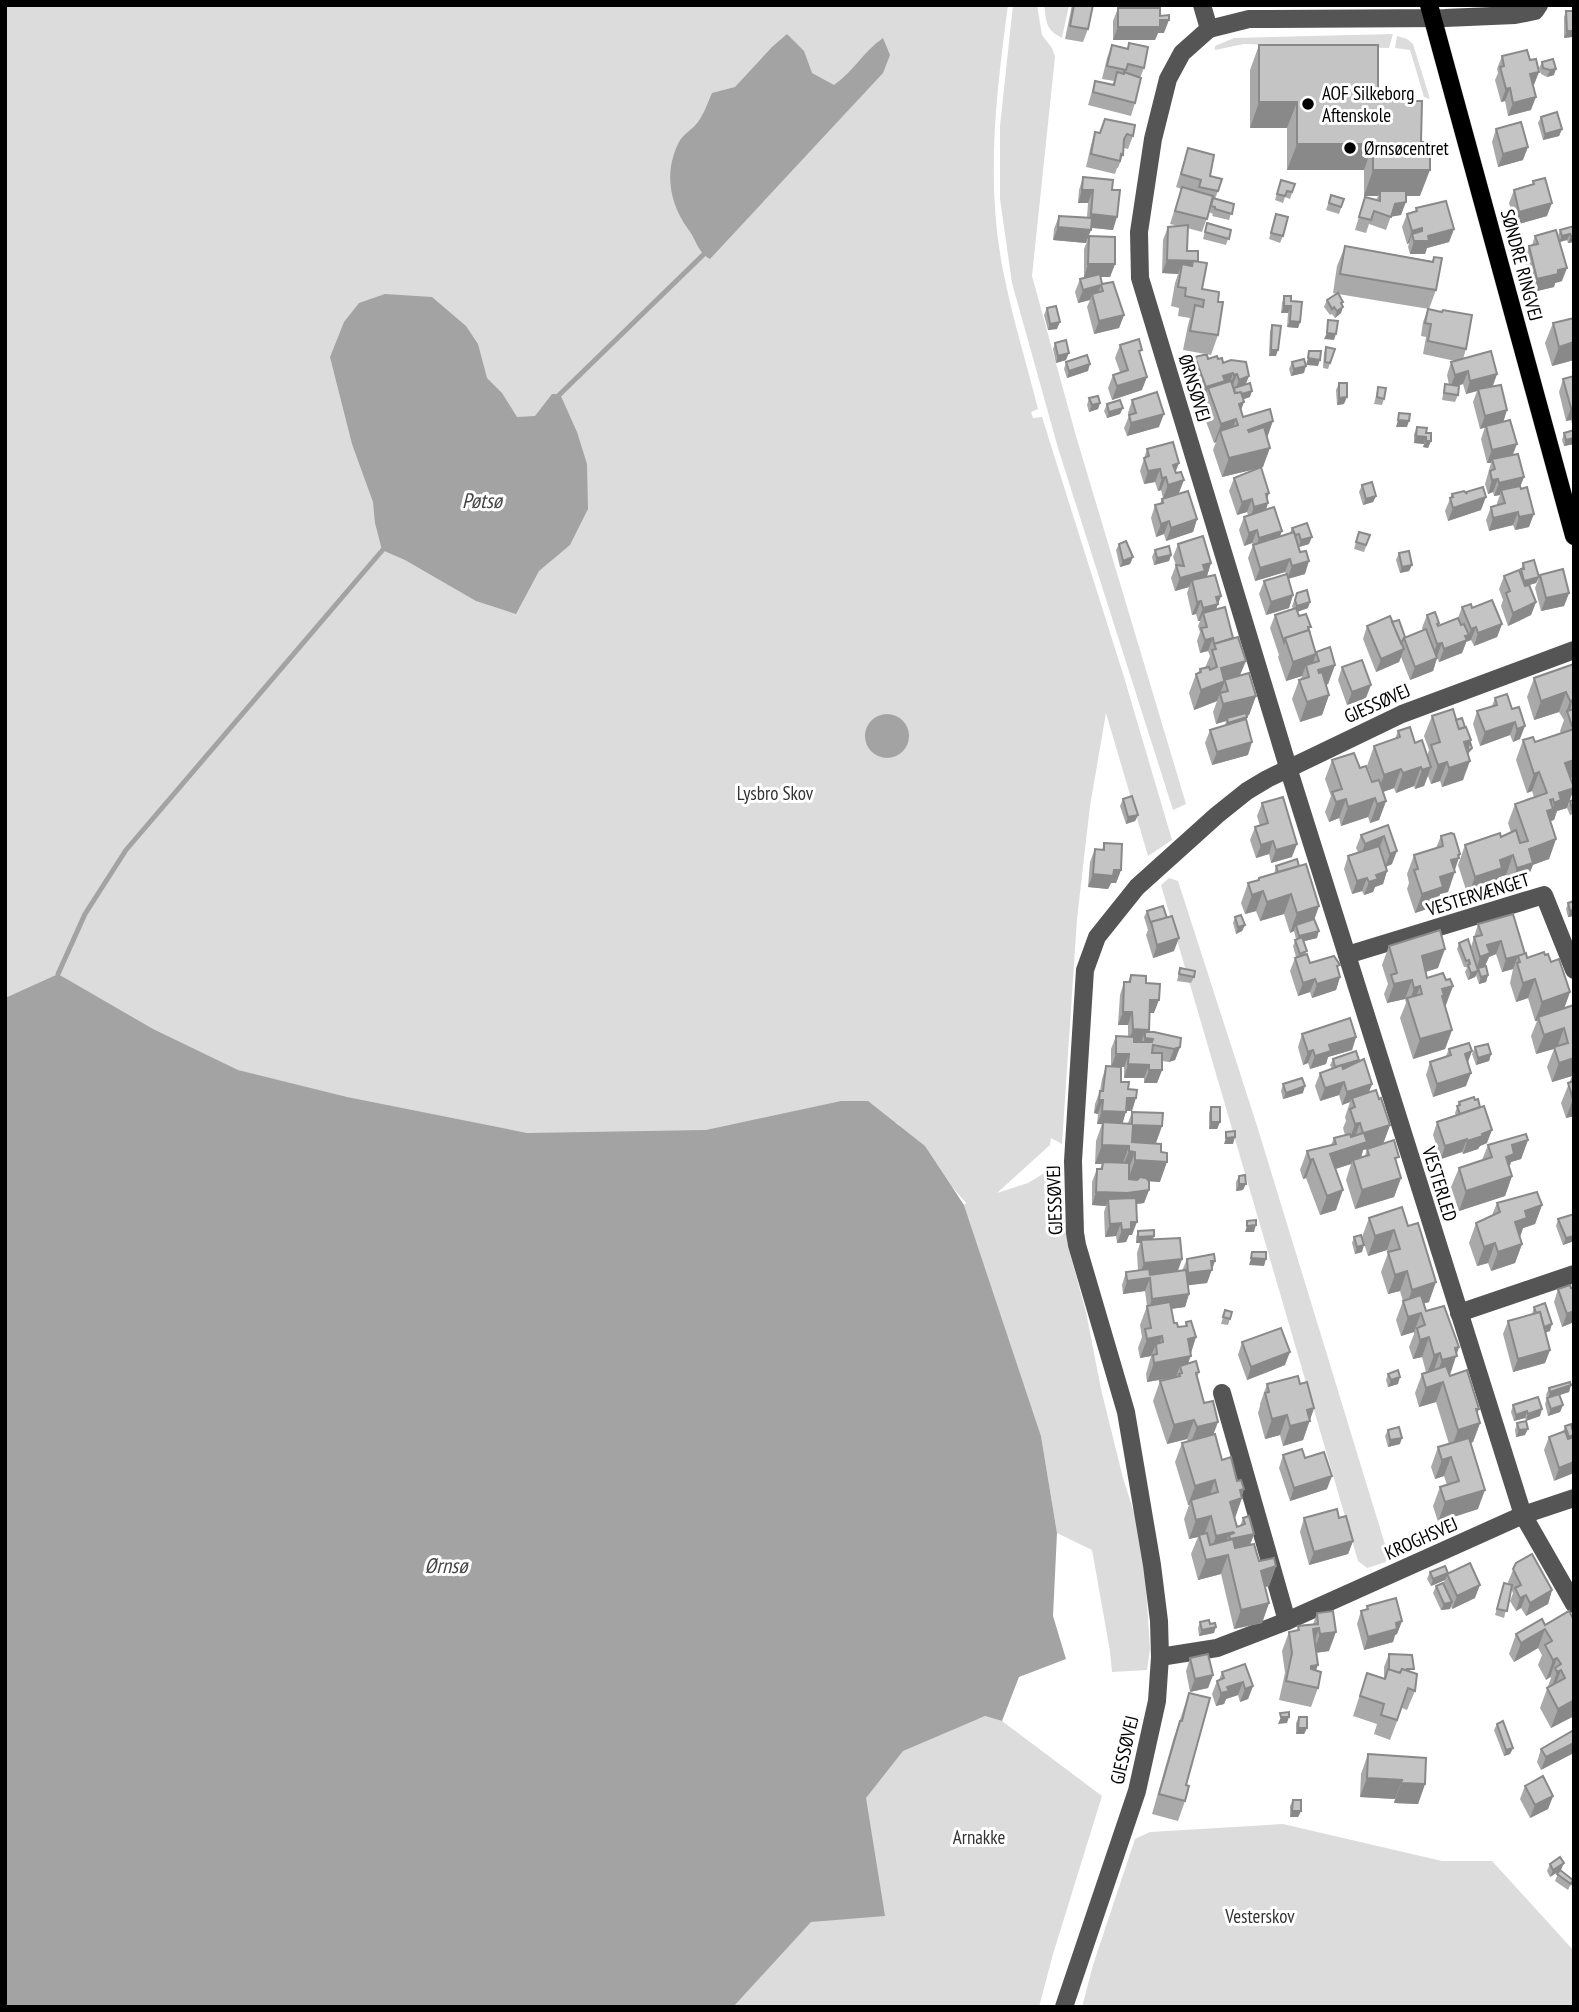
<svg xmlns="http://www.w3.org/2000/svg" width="1579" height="2012" font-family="'PT Sans Narrow',sans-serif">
<rect width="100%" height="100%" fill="#fff"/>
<g fill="#dcdcdc">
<path d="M5,5H1008C996,95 985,185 1004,275C1013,320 1027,365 1038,409L1031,412L1033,418L1042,417L1124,677L1172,840L1148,856L1106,713L1090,806L1077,919L1062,1144L1051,1138L1050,1145L997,1193L1028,1183L1051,1169L1060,1179L1068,1246L1086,1312L1101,1389L1123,1478L1137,1522L1145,1571L1150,1649L1147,1670L1112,1672L1110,1651L1092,1550L1057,1533L1041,1436L964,1205L966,1203L897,1123L367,1166L58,974L5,998Z"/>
<polygon points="1013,5 1037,5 1042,35 1052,48 1055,57 1032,276 1076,436 1186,804 1173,810 1058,448 1012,283 1000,199 1000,126"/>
<path d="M1044,5H1069L1062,38C1045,29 1047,23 1044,5Z"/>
<polygon points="1393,34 1389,48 1244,44 1215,50 1215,46 1234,38"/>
<polygon points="1397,36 1407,39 1413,44 1430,99 1424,97 1410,50 1395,48"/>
<polygon points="1169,878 1178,881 1258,1129 1387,1551 1386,1562 1367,1568 1358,1561 1161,885"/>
<polygon points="985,1716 1002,1721 1102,1796 1053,1954 1039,2007 685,2007 888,1753"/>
<polygon points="1283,1824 1442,1861 1492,1861 1574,1951 1574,2007 1082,2007 1093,1965 1135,1839 1150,1832"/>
</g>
<g fill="#a3a3a3">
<path d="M787,34L804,51L812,73L834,85C854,71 863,52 883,38L890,55L883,73L710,259C698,253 696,239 688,229C669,203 664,171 679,142C683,134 692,130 698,122C704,114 708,102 712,93L735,87L772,47Z"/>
<polygon points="385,294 432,297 466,326 478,344 487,378 502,393 517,417 535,416 552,394 560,394 577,432 587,464 588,509 570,545 539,571 516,614 476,601 405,560 382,550 375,523 373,502 352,444 330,357 344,322 359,303"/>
<circle cx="887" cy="736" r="22"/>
<polygon points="58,974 153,1029 238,1070 347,1097 527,1133 706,1130 841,1101 868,1101 925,1146 964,1205 1041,1436 1057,1533 1053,1616 1066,1659 1019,1677 1002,1721 985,1716 903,1751 866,1798 885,1916 811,1922 733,2007 5,2007 5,998"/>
</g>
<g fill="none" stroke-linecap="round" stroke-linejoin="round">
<g stroke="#a3a3a3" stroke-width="5">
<polyline points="557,397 703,255"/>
<polyline points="58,974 85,914 126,850 386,546"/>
</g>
<defs>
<polyline id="major" points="1429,5 1574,536"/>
</defs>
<use href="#major" stroke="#dbdbdb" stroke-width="19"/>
<g stroke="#555" stroke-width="18">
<polyline points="1202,5 1209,29"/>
<polyline points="1539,5 1535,11 1515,15 1445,18 1249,19 1209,29 1182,53 1168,79 1153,139 1139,232 1140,278 1291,777 1523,1515 1574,1604"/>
<polyline points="1347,955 1544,895 1574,970"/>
<polyline points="1459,1313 1574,1274"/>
<polyline points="1222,1393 1287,1621"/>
<polyline points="1160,1657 1217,1648 1287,1621 1523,1515 1574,1498"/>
<polyline points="1064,2007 1137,1791 1157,1701 1160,1657 1159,1621 1152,1565 1126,1412 1077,1245 1075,1233 1073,1161 1085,970 1097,937 1137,887 1217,815 1247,791 1267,779 1402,714 1574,650"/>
</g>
<use href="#major" stroke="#000" stroke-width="18"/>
</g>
<g fill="#a9a9a9" fill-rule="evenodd">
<polygon points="1072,5 1093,5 1088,29 1083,42 1065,39"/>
<polygon points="1118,8 1160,16 1164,33 1158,33 1155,40 1113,40 1113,21"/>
<polygon points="1566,11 1574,11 1574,33 1572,37 1564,38 1564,17"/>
<polygon points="1129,43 1144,68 1140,78 1135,103 1131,116 1088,105 1095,81 1112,85 1114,81 1102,79 1107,58 1112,45 1127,49"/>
<polygon points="1259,45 1378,101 1420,196 1406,196 1401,215 1391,216 1386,230 1369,224 1366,233 1355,230 1365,197 1376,200 1378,196 1364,196 1364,170 1287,170 1287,128 1250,128 1250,70"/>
<polygon points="1502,56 1534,85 1533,85 1531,110 1508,116 1505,101 1501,102 1495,80 1498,73 1497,69"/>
<polygon points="1542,62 1554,75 1547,77 1541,74 1539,68"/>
<polygon points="1541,117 1562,129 1559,136 1543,140 1538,123"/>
<polygon points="1105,119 1133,136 1128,149 1124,148 1123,155 1118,168 1117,168 1115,174 1086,167 1091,145 1095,132 1100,133"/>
<polygon points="1496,129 1523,160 1498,167 1492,142"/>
<polygon points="1188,148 1210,176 1218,191 1215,199 1234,204 1229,220 1212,216 1213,214 1209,212 1202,232 1187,228 1187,251 1197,262 1202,289 1218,302 1218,335 1211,355 1183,350 1188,325 1190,318 1178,316 1179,308 1171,306 1175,283 1178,274 1162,273 1163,240 1168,227 1179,226 1170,224 1181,189 1176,187"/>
<polygon points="1083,177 1112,190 1113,230 1091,228 1086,243 1053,240 1054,229 1059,216 1087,217 1088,203 1078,203 1079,190"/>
<polygon points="1281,180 1295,184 1290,199 1285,197 1283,203 1275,200"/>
<polygon points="1533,181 1547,216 1515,225 1509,203 1514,190 1532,185"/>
<polygon points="1331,195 1344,199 1339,214 1326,210"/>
<polygon points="1416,208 1454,229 1449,242 1427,248 1425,254 1410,254 1408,247 1409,243 1407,244 1402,227 1407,214 1415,212"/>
<polygon points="1274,221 1283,236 1280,243 1269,239"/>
<polygon points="1207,223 1231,230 1226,245 1203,239"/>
<polygon points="1574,226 1574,242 1568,243 1567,240 1560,242 1562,281 1555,283 1554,287 1533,292 1524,259 1529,246 1532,245 1535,236 1558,236 1560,230"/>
<polygon points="1089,236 1115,264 1110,277 1101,277 1102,284 1124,315 1119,328 1094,334 1087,307 1090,300 1078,303 1075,292 1080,279 1087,277 1084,277 1084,249"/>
<polygon points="1345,246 1432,261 1434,257 1436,290 1429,309 1338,294 1342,305 1341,313 1335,318 1332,314 1330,315 1324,307 1327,300 1337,294 1333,293 1337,266"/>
<polygon points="1284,296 1291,301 1300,322 1298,328 1287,327 1288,313 1281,313 1282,303"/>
<polygon points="1047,308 1057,329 1048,330 1044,315"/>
<polygon points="1428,309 1442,312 1466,349 1463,359 1497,374 1493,386 1513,455 1524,477 1520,486 1529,527 1515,530 1513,525 1489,531 1486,520 1491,507 1497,505 1497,503 1500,495 1494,496 1493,492 1488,494 1485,484 1491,463 1487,463 1481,439 1485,427 1480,429 1473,402 1477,391 1466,394 1463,384 1456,386 1458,395 1455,402 1442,400 1445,384 1449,385 1447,375 1451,362 1455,361 1423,354 1426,337 1421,336 1423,322"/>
<polygon points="1574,318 1574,360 1552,366 1545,343 1553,323"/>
<polygon points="1272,325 1276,356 1269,356 1270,332"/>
<polygon points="1055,343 1066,360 1056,363 1053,349"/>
<polygon points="1120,345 1140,356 1142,390 1112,400 1108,388 1113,375 1120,372 1115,358"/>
<polygon points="1326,347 1335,349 1328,369 1323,368 1324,353"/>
<polygon points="1195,357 1208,359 1218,359 1223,363 1231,360 1246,384 1250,397 1244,399 1241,411 1243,417 1267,438 1263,467 1261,468 1267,499 1266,510 1279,537 1290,533 1292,528 1309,544 1299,547 1296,541 1305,574 1288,579 1293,595 1289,608 1266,615 1259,594 1264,581 1286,574 1285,572 1255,581 1248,558 1253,545 1252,543 1244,546 1239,530 1244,517 1248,515 1247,512 1237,515 1229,491 1234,478 1256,469 1222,477 1213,450 1216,442 1214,443 1201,408 1204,399 1201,400 1190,370"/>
<polygon points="1066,362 1088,371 1067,378 1064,369"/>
<polygon points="1292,362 1304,373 1291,376 1289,369"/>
<polygon points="1574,376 1574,427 1573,427 1571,420 1566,421 1559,392 1563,379"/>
<polygon points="1339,383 1344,404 1337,405 1336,390"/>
<polygon points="1378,387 1384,399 1382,405 1374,404"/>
<polygon points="1089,398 1100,403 1098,409 1089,412 1087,405"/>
<polygon points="1132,400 1159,427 1127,436 1124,428 1129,416 1128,413"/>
<polygon points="1107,404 1120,414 1107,418 1104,411"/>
<polygon points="1417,427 1426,433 1431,441 1428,448 1423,447 1424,444 1414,443 1414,434"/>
<polygon points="1574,430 1574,452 1572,447 1574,444 1564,446 1562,440 1564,433"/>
<polygon points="1147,449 1176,472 1179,493 1163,498 1161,490 1158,491 1155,482 1144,484 1140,471"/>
<polygon points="1362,485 1376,496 1373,502 1363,505 1359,492"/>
<polygon points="1452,494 1481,510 1448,521 1445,511"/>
<polygon points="1162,499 1197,519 1193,532 1166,541 1164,534 1156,537 1151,518 1155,505 1160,504"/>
<polygon points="1359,532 1370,535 1364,552 1354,549"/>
<polygon points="1119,544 1133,557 1130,564 1120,567 1116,550"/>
<polygon points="1178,544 1211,563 1207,576 1202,578 1221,596 1216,609 1240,675 1256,696 1249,715 1247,716 1246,720 1248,755 1212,765 1205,743 1210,730 1225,725 1226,721 1216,724 1213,712 1217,701 1194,710 1189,693 1196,674 1198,673 1200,669 1205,668 1210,656 1208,651 1200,653 1197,641 1200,632 1198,626 1200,621 1198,621 1196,614 1192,615 1187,593 1189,587 1175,591 1171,578 1176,565 1173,557"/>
<polygon points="1155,550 1171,555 1169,561 1154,565 1152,557"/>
<polygon points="1399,553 1412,565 1409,571 1400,573 1396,560"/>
<polygon points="1523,563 1539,577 1536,583 1530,585 1536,602 1531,615 1508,626 1501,606 1503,600 1499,589 1504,576 1520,572"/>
<polygon points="1540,575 1569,593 1564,606 1541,611 1535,588"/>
<polygon points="1297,593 1308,608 1297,612 1299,616 1309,631 1316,652 1335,665 1328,684 1326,685 1329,695 1322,715 1300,722 1292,699 1299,680 1301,679 1302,676 1286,681 1278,657 1279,655 1270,628 1275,615 1293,609 1292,606"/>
<polygon points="1462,607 1472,608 1502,624 1497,637 1474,646 1471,640 1466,642 1462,653 1439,662 1437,656 1437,658 1433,671 1410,680 1401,657 1399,662 1376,672 1363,639 1367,626 1392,622 1405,637 1423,630 1422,628 1427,615 1439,623 1438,626 1458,618"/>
<polygon points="1574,664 1574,777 1570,778 1574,788 1567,808 1557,811 1554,820 1550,821 1556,839 1549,859 1533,864 1526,882 1510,887 1506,875 1499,877 1495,887 1468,896 1458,865 1465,845 1501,837 1511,832 1508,823 1515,804 1534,797 1532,791 1527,793 1516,760 1523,740 1535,742 1561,733 1560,731 1564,720 1559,712 1534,720 1527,697 1534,678"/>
<polygon points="1342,667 1366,698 1347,705 1338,680"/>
<polygon points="1507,694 1520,739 1513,742 1510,735 1480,746 1473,724 1477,711 1492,706 1495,698"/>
<polygon points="1432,716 1456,720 1470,742 1469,755 1463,780 1442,787 1440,781 1431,784 1428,776 1424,786 1415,789 1414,786 1396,793 1394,788 1383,792 1386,801 1379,820 1370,823 1368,817 1341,826 1339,818 1329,822 1325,812 1331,796 1325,779 1332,760 1360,768 1373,782 1367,766 1374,746 1395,739 1398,731 1415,743 1427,756 1429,750 1424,736"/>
<polygon points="1123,799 1138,815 1135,821 1126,824 1120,806"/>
<polygon points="1574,800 1574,814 1570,815 1567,808 1570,801"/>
<polygon points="1262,803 1292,857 1271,863 1269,854 1256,858 1250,840 1255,827 1260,826 1257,816"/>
<polygon points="1388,825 1392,864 1386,867 1387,871 1383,884 1375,887 1373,892 1364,895 1362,891 1352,894 1344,869 1348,856 1358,852 1356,848 1361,835"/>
<polygon points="1441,836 1460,854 1454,870 1455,872 1448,892 1440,894 1436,906 1415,913 1407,889 1409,883 1407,874 1414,855 1436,848"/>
<polygon points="1104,843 1121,870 1116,883 1111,883 1108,889 1088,887 1090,862 1095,849 1102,850"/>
<polygon points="1276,866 1299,866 1319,906 1314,919 1317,938 1304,941 1306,955 1310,963 1338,970 1340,977 1336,990 1312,998 1310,992 1298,996 1290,971 1295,958 1296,957 1293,946 1296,939 1294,931 1290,933 1284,914 1260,921 1256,911 1245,914 1241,903 1248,883 1258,881 1259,878 1274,874"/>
<polygon points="1574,901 1574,916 1568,917 1566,909 1568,903"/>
<polygon points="1147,911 1174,951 1153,958 1146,935 1148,930 1144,917"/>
<polygon points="1235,917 1245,925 1242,931 1236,934 1233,923"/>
<polygon points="1478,924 1525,954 1527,958 1551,962 1570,992 1564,1009 1574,1005 1574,1116 1566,1118 1561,1103 1572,1076 1552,1082 1547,1067 1554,1049 1536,1054 1531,1036 1537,1021 1535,1021 1528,998 1516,1002 1510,983 1513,969 1502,972 1496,954 1489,957 1485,966 1488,975 1486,982 1479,984 1476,975 1475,977 1468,980 1465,972 1467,968 1466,967 1464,967 1457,949 1459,943 1471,947"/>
<polygon points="1389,946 1438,968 1426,972 1427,978 1446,980 1453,986 1445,1005 1452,1030 1445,1049 1413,1059 1400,1018 1406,1003 1405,999 1387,1003 1384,994 1388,984 1382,965"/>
<polygon points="1180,968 1194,977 1191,983 1177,981"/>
<polygon points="1131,975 1146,983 1154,1013 1150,1013 1148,1032 1180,1047 1175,1060 1169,1062 1162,1061 1162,1070 1157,1083 1144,1083 1144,1078 1124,1078 1124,1067 1121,1067 1121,1082 1128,1089 1132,1111 1126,1111 1122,1123 1128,1123 1132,1112 1162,1126 1156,1143 1160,1182 1149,1181 1149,1190 1144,1203 1136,1204 1132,1235 1129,1235 1126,1242 1117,1243 1116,1236 1105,1237 1104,1212 1106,1206 1092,1205 1092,1182 1097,1169 1100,1169 1102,1164 1095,1164 1096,1141 1102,1124 1097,1124 1098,1114 1094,1113 1095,1104 1100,1091 1102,1079 1106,1066 1111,1066 1111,1049 1116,1036 1128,1036 1128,1025 1118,1025 1120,995 1124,982 1128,982"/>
<polygon points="1302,1034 1356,1037 1352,1050 1328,1057 1326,1064 1310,1069 1308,1063 1303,1065 1298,1047"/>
<polygon points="1475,1047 1491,1054 1489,1061 1476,1065 1472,1054"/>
<polygon points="1449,1049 1472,1051 1468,1062 1466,1086 1433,1097 1426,1075 1430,1062 1446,1056"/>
<path d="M1333,1059L1359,1060L1372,1084L1369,1092L1379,1099L1390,1125L1383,1144L1397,1164L1401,1178L1394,1197L1355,1209L1346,1180L1351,1164L1335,1169L1336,1210L1320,1215L1306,1178L1303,1179L1300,1170L1307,1151L1331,1145L1334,1138L1345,1135L1343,1128L1346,1121L1345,1117L1350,1102L1342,1105L1339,1095L1320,1101L1315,1086L1320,1073L1332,1069L1330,1065ZM1367,1149L1365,1156L1361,1158L1363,1150Z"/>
<polygon points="1283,1084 1303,1093 1283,1099 1281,1091"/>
<polygon points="1459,1102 1487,1143 1480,1146 1478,1149 1463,1154 1462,1152 1441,1159 1433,1135 1437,1122 1456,1116 1455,1113"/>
<polygon points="1211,1107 1220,1122 1217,1129 1209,1129 1209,1113"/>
<polygon points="1528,1140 1521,1159 1511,1162 1509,1168 1512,1176 1505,1196 1459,1211 1451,1187 1459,1168 1482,1160 1488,1145"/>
<polygon points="1239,1176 1243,1190 1236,1191 1236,1182"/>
<polygon points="1497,1203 1542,1205 1535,1224 1523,1228 1520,1237 1522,1244 1515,1263 1491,1271 1488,1263 1477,1266 1469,1243 1476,1223 1492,1215"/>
<polygon points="1402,1207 1429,1302 1424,1303 1426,1311 1459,1347 1449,1375 1477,1414 1480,1423 1473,1442 1471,1443 1478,1509 1438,1522 1433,1506 1440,1487 1447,1485 1444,1476 1435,1479 1431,1467 1438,1447 1449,1444 1436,1402 1419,1407 1415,1393 1422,1374 1426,1372 1422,1357 1413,1359 1409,1347 1414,1334 1414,1332 1401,1336 1396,1320 1403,1301 1400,1291 1388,1294 1381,1272 1388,1253 1387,1250 1368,1256 1362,1237 1369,1218"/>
<polygon points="1574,1214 1574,1241 1563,1245 1556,1226 1558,1219"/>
<polygon points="1138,1231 1154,1236 1153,1239 1182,1259 1178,1271 1182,1271 1187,1259 1215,1261 1207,1283 1188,1285 1189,1294 1185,1307 1171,1309 1174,1323 1178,1327 1185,1326 1186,1322 1196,1337 1190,1353 1191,1356 1188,1364 1199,1372 1197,1378 1222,1460 1244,1489 1235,1518 1234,1518 1237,1527 1240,1526 1243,1518 1254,1534 1250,1545 1259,1561 1276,1566 1269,1586 1265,1587 1269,1603 1262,1623 1234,1629 1221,1574 1198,1580 1191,1554 1198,1537 1189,1539 1184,1519 1189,1505 1188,1505 1175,1462 1182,1443 1188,1441 1187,1439 1167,1444 1153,1401 1160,1381 1176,1377 1147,1382 1146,1374 1151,1356 1140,1358 1138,1348 1142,1337 1140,1325 1147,1306 1145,1291 1123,1294 1122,1285 1126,1272 1138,1271 1137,1253 1140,1243 1136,1243 1136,1237"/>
<polygon points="1354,1237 1362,1252 1355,1254 1352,1243"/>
<polygon points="1574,1287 1574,1322 1562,1327 1554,1302 1558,1289"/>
<polygon points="1534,1307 1550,1331 1545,1332 1550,1350 1545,1363 1513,1372 1503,1334 1508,1321 1532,1314"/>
<polygon points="1225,1310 1230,1319 1228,1325 1221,1324"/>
<polygon points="1242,1342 1285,1365 1247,1380 1238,1355"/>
<polygon points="1388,1374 1398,1384 1388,1387 1386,1380"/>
<polygon points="1267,1384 1300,1384 1314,1408 1303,1440 1283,1446 1280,1435 1265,1439 1258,1413 1260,1406 1260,1404"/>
<polygon points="1571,1385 1569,1392 1559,1395 1563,1405 1560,1412 1548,1416 1545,1404 1547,1398 1546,1395 1549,1388"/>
<polygon points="1513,1405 1540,1416 1526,1421 1525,1418 1514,1421 1511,1412"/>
<polygon points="1517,1423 1525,1435 1516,1437 1515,1430"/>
<polygon points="1565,1426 1574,1432 1554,1481 1544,1450 1549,1437 1563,1432"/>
<polygon points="1388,1430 1400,1444 1388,1447 1385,1436"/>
<polygon points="1283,1455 1305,1458 1327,1489 1290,1501 1279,1468"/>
<polygon points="1304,1518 1339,1518 1353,1541 1348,1554 1309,1565 1300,1532"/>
<polygon points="1516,1563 1552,1590 1548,1604 1526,1616 1521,1608 1516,1611 1510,1601 1513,1593 1511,1589 1504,1618 1495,1615 1502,1590 1509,1584 1508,1582"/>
<polygon points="1430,1572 1448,1574 1475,1598 1452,1609 1451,1606 1450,1609 1441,1610 1433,1593 1436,1586 1443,1583 1445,1580 1431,1586 1427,1579"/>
<polygon points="1367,1606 1402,1621 1397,1634 1395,1635 1393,1642 1364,1650 1357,1624 1361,1611 1366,1610"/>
<polygon points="1317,1613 1329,1651 1316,1653 1316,1670 1318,1688 1311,1707 1279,1700 1285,1673 1282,1651 1289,1632 1297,1631 1298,1626 1313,1624"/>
<polygon points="1574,1620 1574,1716 1551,1728 1540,1708 1551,1678 1550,1677 1546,1680 1538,1665 1542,1655 1538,1648 1514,1662 1509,1654 1516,1634 1545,1625"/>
<polygon points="1200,1622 1214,1633 1199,1636 1198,1628"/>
<polygon points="1389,1654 1413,1673 1415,1691 1407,1710 1402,1708 1390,1740 1374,1734 1377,1724 1353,1716 1367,1673 1384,1679 1384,1667"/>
<polygon points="1190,1658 1213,1675 1208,1688 1190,1692 1186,1671"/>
<polygon points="1222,1672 1253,1686 1248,1699 1240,1702 1238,1695 1226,1699 1224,1704 1216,1706 1212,1694 1217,1681 1219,1680"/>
<polygon points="1189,1693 1185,1801 1178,1821 1152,1814 1173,1740"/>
<polygon points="1299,1717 1307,1728 1304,1734 1296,1734 1296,1723"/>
<polygon points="1497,1724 1513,1748 1510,1754 1504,1756 1494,1730"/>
<polygon points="1574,1730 1541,1770 1537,1762 1541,1749"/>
<polygon points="1368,1754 1425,1784 1418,1804 1394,1803 1395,1799 1360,1797 1361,1774"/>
<polygon points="1525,1786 1553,1796 1548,1809 1530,1818 1520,1799"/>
<polygon points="1293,1800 1301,1811 1298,1817 1290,1817 1290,1806"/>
<polygon points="1550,1864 1561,1870 1560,1870 1573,1880 1568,1890 1555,1881 1559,1871 1550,1877 1547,1871"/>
</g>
<g fill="#898989">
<polygon points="1160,20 1169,20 1164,33 1158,33 1155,40 1113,40 1118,27"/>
<polygon points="1567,31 1574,31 1572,37 1564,38"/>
<polygon points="1556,69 1554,75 1547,77 1550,70"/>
<polygon points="1539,72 1534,85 1525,87 1530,74"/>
<polygon points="1510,88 1505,101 1501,102 1506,89"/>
<polygon points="1536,97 1531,110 1508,116 1513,103"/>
<polygon points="1259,102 1297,102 1287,128 1250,128"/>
<polygon points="1562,129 1559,136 1543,140 1545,134"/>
<polygon points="1297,144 1373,144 1364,170 1287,170"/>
<polygon points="1528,147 1523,160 1498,167 1503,154"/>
<polygon points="1373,170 1430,170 1420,196 1380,196 1380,191 1378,196 1364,196"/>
<polygon points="1082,190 1093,190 1088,203 1078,203"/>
<polygon points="1406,202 1401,215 1390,217 1395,204"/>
<polygon points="1552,203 1547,216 1515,225 1519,212"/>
<polygon points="1091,214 1117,217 1113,230 1086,227"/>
<polygon points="1058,227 1091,230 1086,243 1053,240"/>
<polygon points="1422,228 1417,241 1428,236 1454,229 1449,242 1427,248 1425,254 1410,254 1414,241 1412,234 1409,243 1407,244 1412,231"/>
<polygon points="1570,234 1567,240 1559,242 1562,236"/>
<polygon points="1571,236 1574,236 1574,242 1568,243"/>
<polygon points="1167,260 1198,261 1193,274 1193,261 1188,274 1182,264 1178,274 1162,273"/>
<polygon points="1088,264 1115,264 1110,277 1084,277"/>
<polygon points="1567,268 1562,281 1555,283 1554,287 1533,292 1537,279 1558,270"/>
<polygon points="1101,285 1096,298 1092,294 1090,300 1078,303 1083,290"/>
<polygon points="1284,306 1291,306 1288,313 1281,313"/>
<polygon points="1343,307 1341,313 1335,318 1337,311"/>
<polygon points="1124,315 1119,328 1094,334 1099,321"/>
<polygon points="1290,321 1300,322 1298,328 1287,327"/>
<polygon points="1060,322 1057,329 1048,330 1050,324"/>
<polygon points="1327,333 1336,334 1334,340 1324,339"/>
<polygon points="1574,342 1574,360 1552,366 1559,347"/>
<polygon points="1271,350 1278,350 1276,356 1269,356"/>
<polygon points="1069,353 1066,360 1056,363 1058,356"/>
<polygon points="1308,358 1320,360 1318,366 1306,365"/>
<polygon points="1090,364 1088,371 1067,378 1069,371"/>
<polygon points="1306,366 1304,373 1291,376 1294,369"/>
<polygon points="1468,371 1463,384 1450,388 1455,375"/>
<polygon points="1233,373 1229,386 1208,388 1204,399 1201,400 1206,387 1223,376"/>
<polygon points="1237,374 1232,387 1229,388 1234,375"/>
<polygon points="1497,374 1492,387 1478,389 1477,391 1466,394 1470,381"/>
<polygon points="1249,376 1244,389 1234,393 1239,380"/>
<polygon points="1147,377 1142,390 1112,400 1117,386"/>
<polygon points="1252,391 1250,397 1227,405 1229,398"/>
<polygon points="1347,397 1344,404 1337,405 1339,398"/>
<polygon points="1244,402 1237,421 1236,419 1229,438 1220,431 1216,442 1214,443 1221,424 1239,404"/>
<polygon points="1100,403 1098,409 1089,412 1092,405"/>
<polygon points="1574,407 1574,413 1571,420 1566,421 1571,408"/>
<polygon points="1123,408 1120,414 1107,418 1109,412"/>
<polygon points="1507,410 1503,423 1480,429 1485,416"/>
<polygon points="1164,414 1159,427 1127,436 1131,423"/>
<polygon points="1398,420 1409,421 1407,427 1396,427"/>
<polygon points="1273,421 1266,441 1241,449 1248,430"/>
<polygon points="1416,436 1426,437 1424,444 1414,443"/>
<polygon points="1574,438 1574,444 1564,446 1566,440"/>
<polygon points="1426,441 1431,441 1428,448 1423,447"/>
<polygon points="1517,444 1512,457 1492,459 1491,463 1487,463 1492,450"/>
<polygon points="1270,448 1263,467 1222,477 1229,458"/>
<polygon points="1179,463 1174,476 1173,465"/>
<polygon points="1160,469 1155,482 1144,484 1148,471"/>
<polygon points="1166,477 1161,490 1158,491 1162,478"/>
<polygon points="1524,477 1519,490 1501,490 1500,495 1494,496 1499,483"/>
<polygon points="1498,479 1493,492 1488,494 1492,480"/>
<polygon points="1184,480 1179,493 1163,498 1168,485"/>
<polygon points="1269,493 1266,503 1268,503 1264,516 1249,520 1254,507 1266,494"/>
<polygon points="1376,496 1373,502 1363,505 1366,499"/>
<polygon points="1486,497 1481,510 1448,521 1453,508"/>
<polygon points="1252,499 1247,512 1237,515 1242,502"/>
<polygon points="1518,512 1513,525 1489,531 1493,518"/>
<polygon points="1534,514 1529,527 1515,530 1519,517"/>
<polygon points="1197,519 1193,532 1166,541 1171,528"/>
<polygon points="1169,521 1164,534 1156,537 1161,524"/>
<polygon points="1257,530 1252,543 1244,546 1249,533"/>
<polygon points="1282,531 1277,544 1255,551 1259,538"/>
<polygon points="1312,537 1309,544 1299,547 1301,540"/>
<polygon points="1171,555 1169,561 1154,565 1157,558"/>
<polygon points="1133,557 1130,564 1120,567 1123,561"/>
<polygon points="1290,559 1285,572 1255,581 1260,568"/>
<polygon points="1309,561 1305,574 1287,579 1292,566"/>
<polygon points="1211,563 1207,576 1202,577 1200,584 1192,580 1189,587 1175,591 1180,578 1203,565"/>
<polygon points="1412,565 1409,571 1400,573 1402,567"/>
<polygon points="1539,577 1536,583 1521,587 1524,581"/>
<polygon points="1569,593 1564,606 1541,611 1546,598"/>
<polygon points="1293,595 1289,608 1266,615 1271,602"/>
<polygon points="1221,596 1213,617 1203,613 1200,621 1198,621 1203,608 1216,597"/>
<polygon points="1201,601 1196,614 1192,615 1197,602"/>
<polygon points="1310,602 1308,608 1294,613 1297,606"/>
<polygon points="1536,602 1531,615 1508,626 1513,613"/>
<polygon points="1502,624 1497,637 1474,646 1478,633"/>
<polygon points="1476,627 1471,640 1466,642 1471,629"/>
<polygon points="1469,635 1462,653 1439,662 1444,649"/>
<polygon points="1213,638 1208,651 1200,653 1205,640"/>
<polygon points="1442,643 1437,656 1432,657 1437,644"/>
<polygon points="1404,649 1399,662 1376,672 1381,659"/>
<polygon points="1316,654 1309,674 1306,665 1302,676 1286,681 1293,662"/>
<polygon points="1437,658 1433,671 1410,680 1415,667"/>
<polygon points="1246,661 1238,680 1225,681 1217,701 1194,710 1201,690 1221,668"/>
<polygon points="1335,665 1328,684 1311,690 1318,670"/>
<polygon points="1371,685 1366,698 1347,705 1352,692"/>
<polygon points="1566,692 1559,712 1534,720 1541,701"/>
<polygon points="1329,695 1322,715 1300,722 1307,702"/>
<polygon points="1256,696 1249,715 1228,721 1227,718 1226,721 1216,724 1223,704"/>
<polygon points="1573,700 1568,714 1567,711 1563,721 1570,701"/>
<polygon points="1247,717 1245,723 1226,729 1228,723"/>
<polygon points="1515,722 1510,735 1480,746 1485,732"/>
<polygon points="1525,726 1520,739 1513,742 1517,729"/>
<polygon points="1471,740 1463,759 1464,742"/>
<polygon points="1252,742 1248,755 1212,765 1217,752"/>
<polygon points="1574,760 1574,777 1558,782 1565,763"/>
<polygon points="1470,761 1463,780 1442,787 1449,768"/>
<polygon points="1447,762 1440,781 1431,784 1438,765"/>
<polygon points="1421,767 1414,786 1396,793 1403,773"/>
<polygon points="1431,767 1424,786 1415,789 1422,770"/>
<polygon points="1401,769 1394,788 1377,794 1384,775"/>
<polygon points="1539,772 1532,791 1527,793 1534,774"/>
<polygon points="1574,788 1567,808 1557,811 1554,820 1548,822 1544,819 1550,800 1553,799 1548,811 1552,810 1559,793"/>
<polygon points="1375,798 1368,817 1341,826 1348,807"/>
<polygon points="1346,799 1339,818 1329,822 1336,802"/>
<polygon points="1386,801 1379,820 1370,823 1377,804"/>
<polygon points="1138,815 1135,821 1126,824 1128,817"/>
<polygon points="1384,836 1379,849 1360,857 1365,844"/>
<polygon points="1556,839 1549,859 1533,865 1526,882 1510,887 1517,868 1529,849"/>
<polygon points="1273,841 1269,854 1256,858 1261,845"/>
<polygon points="1297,844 1292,857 1271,863 1276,850"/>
<polygon points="1397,851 1392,864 1385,867 1390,854"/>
<polygon points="1460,854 1448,892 1440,894 1436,906 1415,913 1422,894 1440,877 1451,860"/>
<polygon points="1513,855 1506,875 1499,877 1495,887 1468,896 1475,877 1500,860"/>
<polygon points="1114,870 1121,870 1116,883 1111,883 1108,889 1088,887 1093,874"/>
<polygon points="1387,871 1383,884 1375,887 1373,892 1364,895 1369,882 1376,875"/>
<polygon points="1367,878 1362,891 1352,894 1357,881"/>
<polygon points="1263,891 1256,911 1245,914 1252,895"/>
<polygon points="1291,894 1284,914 1260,921 1267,902"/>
<polygon points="1319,906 1312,926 1296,925 1294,931 1290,933 1297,913"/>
<polygon points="1574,910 1574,916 1568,917 1570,911"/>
<polygon points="1245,925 1242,931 1236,934 1238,927"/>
<polygon points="1319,931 1317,938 1297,943 1299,936"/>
<polygon points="1179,938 1174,951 1153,958 1157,945"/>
<polygon points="1501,941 1496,954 1489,957 1485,966 1476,970 1480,957 1487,945"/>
<polygon points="1445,949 1438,968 1415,975 1422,956"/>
<polygon points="1525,954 1520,962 1518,956 1513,969 1502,972 1506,959"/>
<polygon points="1478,971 1475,977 1468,980 1471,973"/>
<polygon points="1488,975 1486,982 1479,984 1481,977"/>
<polygon points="1340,977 1336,990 1312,998 1317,984"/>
<polygon points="1315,979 1310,992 1298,996 1303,983"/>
<polygon points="1535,979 1528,998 1516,1002 1523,983"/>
<polygon points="1412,980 1405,999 1387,1003 1394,984"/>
<polygon points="1420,986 1413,1006 1409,1003 1414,988"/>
<polygon points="1453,986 1446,1005 1440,1007 1442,989"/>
<polygon points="1570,992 1563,1011 1538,1017 1537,1021 1535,1021 1542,1002"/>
<polygon points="1150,1000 1159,1000 1154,1013 1146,1013"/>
<polygon points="1123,1012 1132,1012 1128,1025 1118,1025"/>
<polygon points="1564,1028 1557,1048 1536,1054 1544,1035"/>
<polygon points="1133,1029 1149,1030 1146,1038 1153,1039 1148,1052 1140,1051 1145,1038 1145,1032 1141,1043 1128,1042"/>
<polygon points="1452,1030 1445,1049 1413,1059 1420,1039"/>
<polygon points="1356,1037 1352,1050 1328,1057 1326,1064 1310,1069 1315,1056 1329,1045"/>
<polygon points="1180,1047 1175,1060 1169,1062 1174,1049"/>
<polygon points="1313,1050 1308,1063 1303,1065 1308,1052"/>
<polygon points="1472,1051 1467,1064 1465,1054"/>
<polygon points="1116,1054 1129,1054 1124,1067 1111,1067"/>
<polygon points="1491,1054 1489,1061 1476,1065 1478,1058"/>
<polygon points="1574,1058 1574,1070 1572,1076 1552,1082 1559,1063"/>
<polygon points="1359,1060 1356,1067 1333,1073 1335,1067"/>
<polygon points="1128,1064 1149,1065 1144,1078 1124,1078"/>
<polygon points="1149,1070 1162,1070 1157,1083 1144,1083"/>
<polygon points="1471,1073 1466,1086 1433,1097 1437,1084"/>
<polygon points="1344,1082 1339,1095 1320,1101 1325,1088"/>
<polygon points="1372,1084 1367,1097 1352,1098 1350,1102 1342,1105 1347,1092"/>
<polygon points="1305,1086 1303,1093 1283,1099 1286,1093"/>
<polygon points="1127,1098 1136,1098 1132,1111 1123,1111"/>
<polygon points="1574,1098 1574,1116 1566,1118 1573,1099"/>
<polygon points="1099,1100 1103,1100 1098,1114 1094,1113"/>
<polygon points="1102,1111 1126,1112 1122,1125 1097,1124"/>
<polygon points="1211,1122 1220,1122 1217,1129 1209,1129"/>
<polygon points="1360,1123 1353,1142 1348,1144 1355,1124"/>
<polygon points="1133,1125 1162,1126 1155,1145 1126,1144"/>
<polygon points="1390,1125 1383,1144 1363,1150 1360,1161 1353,1160 1351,1164 1323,1173 1330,1154 1364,1133"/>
<polygon points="1492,1130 1487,1143 1480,1146 1478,1149 1463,1154 1467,1141 1482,1134"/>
<polygon points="1235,1137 1233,1144 1224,1144 1226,1138"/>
<polygon points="1467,1139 1462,1152 1441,1159 1445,1146"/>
<polygon points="1528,1140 1521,1159 1511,1162 1507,1173 1506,1157 1512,1145"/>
<polygon points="1102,1145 1129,1146 1122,1166 1103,1162 1102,1164 1095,1164"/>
<polygon points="1129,1151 1135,1152 1128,1171 1121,1171"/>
<polygon points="1313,1159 1306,1178 1303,1179 1310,1160"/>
<polygon points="1135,1160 1167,1162 1160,1182 1128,1180"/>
<polygon points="1512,1176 1505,1196 1459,1211 1466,1191"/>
<polygon points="1401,1178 1394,1197 1355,1209 1362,1190"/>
<polygon points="1239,1184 1246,1184 1243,1190 1236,1191"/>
<polygon points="1149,1190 1144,1203 1122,1206 1108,1199 1106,1206 1092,1205 1096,1192"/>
<polygon points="1343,1190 1336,1210 1320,1215 1327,1196"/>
<polygon points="1542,1205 1535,1224 1523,1228 1520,1237 1515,1222 1525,1211"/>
<polygon points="1131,1222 1137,1222 1132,1235 1129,1235 1126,1242 1117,1243 1122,1230"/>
<polygon points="1121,1223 1116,1236 1105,1237 1110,1224"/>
<polygon points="1256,1225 1254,1232 1245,1232 1247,1226"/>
<polygon points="1394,1230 1387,1250 1368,1256 1375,1236"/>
<polygon points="1154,1236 1151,1243 1141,1240 1140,1243 1136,1243 1138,1237"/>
<polygon points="1574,1236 1574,1241 1563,1245 1566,1238"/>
<polygon points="1495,1243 1488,1263 1477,1266 1484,1247"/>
<polygon points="1522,1244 1515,1263 1491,1271 1498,1252"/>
<polygon points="1364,1245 1362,1252 1355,1254 1357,1247"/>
<polygon points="1251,1258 1266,1259 1264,1266 1249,1265"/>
<polygon points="1182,1259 1177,1272 1139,1276 1144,1263"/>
<polygon points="1211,1261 1215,1261 1207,1283 1183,1286 1188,1273"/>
<polygon points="1407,1271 1400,1291 1388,1294 1395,1275"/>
<polygon points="1150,1278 1145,1291 1123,1294 1127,1281"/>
<polygon points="1436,1282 1429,1302 1405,1309 1412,1290"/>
<polygon points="1189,1294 1185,1307 1148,1312 1152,1299"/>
<polygon points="1574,1311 1574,1322 1562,1327 1567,1314"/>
<polygon points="1421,1313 1414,1332 1401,1336 1408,1317"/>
<polygon points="1552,1324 1550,1331 1539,1335 1541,1328"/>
<polygon points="1162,1336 1157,1350 1156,1344 1151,1356 1140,1358 1147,1339"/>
<polygon points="1196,1337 1184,1376 1180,1366 1176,1377 1147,1382 1154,1363 1188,1339"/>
<polygon points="1429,1337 1422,1357 1413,1359 1420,1340"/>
<polygon points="1459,1347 1450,1375 1435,1379 1442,1360 1455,1348"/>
<polygon points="1550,1350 1545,1363 1513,1372 1518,1359"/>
<polygon points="1290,1352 1285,1365 1247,1380 1251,1367"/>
<polygon points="1440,1353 1433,1372 1427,1374 1434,1355"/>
<polygon points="1400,1377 1398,1384 1388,1387 1391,1380"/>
<polygon points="1443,1382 1436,1402 1419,1407 1426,1388"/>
<polygon points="1571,1385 1569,1392 1548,1399 1550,1392"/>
<polygon points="1563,1405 1560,1412 1548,1416 1551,1409"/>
<polygon points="1314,1408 1303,1440 1283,1446 1290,1426 1307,1410"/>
<polygon points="1476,1409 1479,1409 1473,1425 1480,1423 1473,1442 1451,1449 1458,1430"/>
<polygon points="1542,1409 1540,1416 1526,1421 1528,1414"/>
<polygon points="1527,1411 1525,1418 1514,1421 1516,1415"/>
<polygon points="1287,1415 1280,1435 1265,1439 1272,1419"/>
<polygon points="1194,1420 1187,1439 1167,1444 1174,1425"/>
<polygon points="1218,1422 1211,1441 1189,1447 1197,1427"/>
<polygon points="1528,1429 1525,1435 1516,1437 1519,1430"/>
<polygon points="1402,1438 1400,1444 1388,1447 1390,1440"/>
<polygon points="1451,1457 1444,1476 1435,1479 1442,1460"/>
<polygon points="1574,1462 1574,1473 1554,1481 1559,1468"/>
<polygon points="1332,1476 1327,1489 1290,1501 1294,1488"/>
<polygon points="1215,1480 1208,1500 1191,1500 1189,1505 1188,1505 1195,1486"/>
<polygon points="1244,1489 1240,1499 1242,1498 1235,1518 1223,1521 1230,1502 1240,1490"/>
<polygon points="1485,1490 1478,1509 1438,1522 1445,1502"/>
<polygon points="1211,1516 1204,1535 1199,1535 1198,1537 1189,1539 1196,1520"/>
<polygon points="1233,1532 1230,1539 1254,1534 1247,1553 1229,1557 1228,1555 1221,1574 1198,1580 1206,1560 1224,1556 1230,1539 1229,1535 1222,1552 1209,1556 1216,1536"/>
<polygon points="1353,1541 1348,1554 1309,1565 1314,1552"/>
<polygon points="1276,1566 1269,1586 1254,1590 1261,1571"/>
<polygon points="1448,1573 1445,1580 1431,1586 1433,1579"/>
<polygon points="1480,1585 1475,1598 1452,1609 1457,1596"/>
<polygon points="1552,1590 1548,1604 1526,1616 1530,1603"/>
<polygon points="1526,1595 1521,1608 1516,1611 1520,1598"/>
<polygon points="1452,1602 1450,1609 1441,1610 1444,1604"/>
<polygon points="1269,1603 1262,1623 1234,1629 1241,1610"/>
<polygon points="1402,1621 1397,1634 1395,1635 1393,1642 1364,1650 1368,1637 1396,1623"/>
<polygon points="1216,1627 1214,1633 1199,1636 1202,1630"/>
<polygon points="1319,1628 1312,1648 1313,1629"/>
<polygon points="1545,1629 1538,1648 1514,1662 1521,1643"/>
<polygon points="1336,1632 1329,1651 1313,1653 1320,1634"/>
<polygon points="1557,1658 1550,1677 1546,1680 1553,1660"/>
<polygon points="1318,1665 1311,1684 1311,1666"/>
<polygon points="1561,1670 1554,1689 1550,1692 1557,1672"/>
<polygon points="1213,1675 1208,1688 1190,1692 1195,1679"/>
<polygon points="1243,1682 1238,1695 1226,1699 1224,1704 1216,1706 1221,1693 1227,1687"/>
<polygon points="1253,1686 1248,1699 1240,1702 1245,1689"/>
<polygon points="1574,1700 1574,1716 1551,1728 1558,1709"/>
<polygon points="1281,1717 1289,1717 1287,1723 1278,1724"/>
<polygon points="1298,1728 1307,1728 1304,1734 1296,1734"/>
<polygon points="1574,1743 1574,1753 1541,1770 1546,1757"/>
<polygon points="1513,1748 1510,1754 1504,1756 1506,1750"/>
<polygon points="1367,1778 1402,1780 1395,1799 1360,1797"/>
<polygon points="1401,1783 1425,1784 1418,1804 1394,1803"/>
<polygon points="1553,1796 1548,1809 1530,1818 1535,1805"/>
<polygon points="1292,1811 1301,1811 1298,1817 1290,1817"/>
<polygon points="1564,1863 1561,1870 1550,1877 1553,1870"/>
</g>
<g fill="#c4c4c4" stroke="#898989" stroke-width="2">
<polygon points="1074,5 1093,5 1088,29 1070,26"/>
<polygon points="1118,8 1160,8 1160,16 1169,15 1169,20 1160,20 1160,27 1118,27"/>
<polygon points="1566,11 1574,11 1574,31 1567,31"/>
<polygon points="1129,43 1148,47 1144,68 1128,64 1126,70 1107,66 1112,45 1128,49"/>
<polygon points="1259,45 1378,45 1378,101 1422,101 1421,142 1430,142 1430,170 1373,170 1373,144 1297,144 1297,102 1259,102"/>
<polygon points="1527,50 1530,60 1536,59 1539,72 1530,74 1536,97 1513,103 1510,88 1506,89 1500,67 1504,66 1502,56"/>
<polygon points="1553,59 1556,69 1550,70 1543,68 1542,62"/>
<polygon points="1117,72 1124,74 1124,72 1141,78 1135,103 1093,92 1095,81 1114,85"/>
<polygon points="1557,112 1562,129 1545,134 1541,117"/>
<polygon points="1105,119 1135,125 1133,136 1127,134 1124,139 1123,155 1121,154 1120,161 1091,154 1095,132 1100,133"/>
<polygon points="1521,122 1528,147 1503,154 1496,129"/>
<polygon points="1188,148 1214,155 1210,176 1222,179 1218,191 1199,187 1201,180 1181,174"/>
<polygon points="1083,177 1113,180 1112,190 1120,190 1117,217 1091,214 1093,190 1082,190"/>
<polygon points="1545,178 1552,203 1519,212 1514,190 1534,184 1533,181"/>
<polygon points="1281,180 1295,184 1292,192 1287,191 1285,196 1277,194"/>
<polygon points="1182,187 1213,196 1207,219 1175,211"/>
<polygon points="1380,191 1406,191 1406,202 1395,204 1391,217 1374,211 1371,220 1359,217 1365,197 1380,201"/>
<polygon points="1331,195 1344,199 1341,207 1329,203"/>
<polygon points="1213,198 1234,204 1232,214 1215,209 1215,207 1211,206"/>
<polygon points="1446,201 1454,229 1428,236 1429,241 1414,241 1412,234 1422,231 1422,228 1412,231 1407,214 1417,211 1416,208"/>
<polygon points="1276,214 1288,217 1283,236 1271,233"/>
<polygon points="1059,216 1092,218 1091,230 1058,227"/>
<polygon points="1207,223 1231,230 1229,239 1205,232"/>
<polygon points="1188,225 1187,251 1198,251 1198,261 1167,260 1168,227"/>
<polygon points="1574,226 1574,236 1571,236 1570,234 1562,236 1560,230"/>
<polygon points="1556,230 1567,268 1558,270 1558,274 1537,279 1529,246 1538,244 1535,236"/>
<polygon points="1089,236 1115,237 1115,264 1088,264"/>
<polygon points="1345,246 1433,262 1434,257 1442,258 1436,290 1340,274"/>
<polygon points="1193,261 1207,263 1202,289 1219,292 1218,302 1223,302 1218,335 1190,331 1195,305 1203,307 1204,300 1185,296 1186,288 1178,287 1182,264 1192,266"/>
<polygon points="1100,274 1102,284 1113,282 1124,315 1099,321 1092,294 1103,291 1101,285 1083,290 1080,279"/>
<polygon points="1338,293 1343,302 1341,303 1343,307 1337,311 1334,307 1332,309 1327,300"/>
<polygon points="1284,296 1291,296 1291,301 1302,302 1300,322 1290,321 1291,306 1284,306"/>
<polygon points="1056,306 1060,322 1050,324 1047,308"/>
<polygon points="1428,309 1442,312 1443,310 1472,315 1466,349 1428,341 1431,324 1425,323"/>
<polygon points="1574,318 1574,342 1559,347 1553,323"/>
<polygon points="1328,320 1338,321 1336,334 1327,333"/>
<polygon points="1272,325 1281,326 1278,350 1271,350"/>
<polygon points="1139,339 1142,350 1139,351 1147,377 1117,386 1113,375 1128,370 1120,345"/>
<polygon points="1066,340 1069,353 1058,356 1055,343"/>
<polygon points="1326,347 1335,349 1330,363 1325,362"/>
<polygon points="1309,351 1321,351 1320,360 1308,358"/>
<polygon points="1491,351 1497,374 1470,381 1468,371 1455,375 1451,362"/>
<polygon points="1087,355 1090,364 1069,371 1066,362"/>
<polygon points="1203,355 1207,355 1208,359 1217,356 1218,359 1222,358 1223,363 1231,360 1246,362 1249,376 1239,380 1237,374 1234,375 1233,373 1223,376 1225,381 1206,387 1195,357"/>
<polygon points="1304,359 1306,366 1294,369 1292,362"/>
<polygon points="1574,376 1574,407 1571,408 1563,379"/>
<polygon points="1231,381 1235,393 1241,392 1244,402 1239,404 1243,417 1270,409 1273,421 1248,430 1249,432 1264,427 1270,448 1229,458 1220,431 1238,425 1236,419 1221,424 1208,388"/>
<polygon points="1250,383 1252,391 1242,394 1241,392 1235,393 1234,388"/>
<polygon points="1339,383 1347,383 1347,397 1339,398"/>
<polygon points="1445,384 1459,386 1458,395 1444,393"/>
<polygon points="1501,385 1507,410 1485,416 1478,389"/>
<polygon points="1378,387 1386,388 1384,399 1377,397"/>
<polygon points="1157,392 1164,414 1131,423 1129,415 1136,413 1132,400"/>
<polygon points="1098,396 1100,403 1092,405 1089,398"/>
<polygon points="1120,400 1123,408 1109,412 1107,404"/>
<polygon points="1399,413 1410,414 1409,421 1398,420"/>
<polygon points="1510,420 1517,444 1492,450 1486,426"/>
<polygon points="1417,427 1427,428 1426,433 1431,433 1431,441 1426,441 1426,437 1416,436"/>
<polygon points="1574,430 1574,438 1566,440 1564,433"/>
<polygon points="1173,442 1179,463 1173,465 1176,473 1181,472 1184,480 1168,485 1166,477 1162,478 1160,469 1148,471 1144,458 1149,456 1147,449"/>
<polygon points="1518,454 1524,477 1499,483 1498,479 1492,480 1490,471 1495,469 1492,459"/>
<polygon points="1261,467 1269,493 1266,494 1268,503 1254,507 1252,499 1242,502 1234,478"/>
<polygon points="1372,482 1376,496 1366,499 1362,485"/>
<polygon points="1520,486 1521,489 1527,487 1534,514 1519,517 1518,512 1493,518 1491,507 1505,503 1501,490"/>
<polygon points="1483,487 1486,497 1453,508 1450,498 1453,497 1452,494 1464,491 1467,494 1466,492"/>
<polygon points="1188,491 1197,519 1171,528 1169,521 1161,524 1155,505 1163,503 1162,499"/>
<polygon points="1274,507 1282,531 1259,538 1257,530 1249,533 1244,517"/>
<polygon points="1307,523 1312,537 1301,540 1299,534 1295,535 1292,528"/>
<polygon points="1294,532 1300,552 1306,551 1309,561 1292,566 1290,559 1260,568 1253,545"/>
<polygon points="1359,532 1370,535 1366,545 1356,542"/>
<polygon points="1203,536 1211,563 1203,565 1205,571 1180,578 1176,565 1184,566 1178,544"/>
<polygon points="1126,541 1133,557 1123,561 1119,544"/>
<polygon points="1169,546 1171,555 1157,558 1155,550"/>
<polygon points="1409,551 1412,565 1402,567 1399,553"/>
<polygon points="1534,560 1539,577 1524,581 1521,569 1524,569 1523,563"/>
<polygon points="1563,569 1569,593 1546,598 1540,575"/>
<polygon points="1519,570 1525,586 1529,585 1536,602 1513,613 1506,593 1510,591 1504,576"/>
<polygon points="1287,574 1293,595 1271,602 1264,581"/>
<polygon points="1215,575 1221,596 1216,597 1218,604 1203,608 1201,601 1197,602 1192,580"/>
<polygon points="1307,590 1310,602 1297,606 1295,600 1297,593"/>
<polygon points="1492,600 1502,624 1478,633 1476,627 1471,629 1462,607 1471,604 1472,608"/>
<polygon points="1225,607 1233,638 1214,644 1213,638 1205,640 1201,628 1207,627 1203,613"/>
<polygon points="1296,608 1299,616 1306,614 1311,627 1308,627 1310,634 1309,630 1285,638 1284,642 1275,615"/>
<polygon points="1435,612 1439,623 1437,624 1438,626 1458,618 1461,625 1464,624 1469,635 1465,636 1467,640 1444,649 1442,643 1437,644 1427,615"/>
<polygon points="1390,616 1404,649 1381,659 1367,626"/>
<polygon points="1399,620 1405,637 1404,638 1401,643 1392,622"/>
<polygon points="1426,629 1437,658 1415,667 1404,638"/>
<polygon points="1309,630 1316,654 1293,662 1285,638"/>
<polygon points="1238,637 1246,661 1221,668 1224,680 1249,673 1256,696 1223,704 1220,693 1228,691 1225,681 1201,690 1196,674 1201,672 1200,669 1209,667 1210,670 1217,667 1212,650 1216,649 1214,644"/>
<polygon points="1330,647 1335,665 1318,670 1319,673 1322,672 1329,695 1307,702 1299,680 1309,677 1306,665 1319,661 1316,652"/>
<polygon points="1362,660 1371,685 1352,692 1342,667"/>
<polygon points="1574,664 1574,705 1573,700 1570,701 1566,692 1541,701 1534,678"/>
<polygon points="1507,694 1512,709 1519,707 1525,726 1517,729 1515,722 1485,732 1477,711 1497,705 1495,698"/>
<polygon points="1453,709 1459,729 1466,727 1471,740 1464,742 1470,761 1449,768 1447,762 1438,765 1431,745 1440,742 1432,716"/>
<polygon points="1574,709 1574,726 1572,726 1567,711"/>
<polygon points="1246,713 1247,717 1228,723 1227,718"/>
<polygon points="1462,718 1465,727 1459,729 1456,720"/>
<polygon points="1246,719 1252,742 1217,752 1210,730"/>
<polygon points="1410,727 1415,743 1422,740 1431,767 1422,770 1421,767 1403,773 1401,769 1384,775 1374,746 1400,737 1398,731"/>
<polygon points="1574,729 1574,760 1565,763 1574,788 1559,793 1561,800 1554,803 1553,799 1550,800 1553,809 1547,811 1556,839 1529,849 1533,863 1517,868 1513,855 1500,860 1502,868 1475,877 1465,845 1500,833 1501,837 1516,830 1520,843 1528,841 1515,804 1547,793 1539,772 1534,774 1523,740 1533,737 1535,742"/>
<polygon points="1470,742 1472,748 1469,751 1468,747"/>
<polygon points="1354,753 1360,768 1366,766 1372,782 1379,780 1386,801 1377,804 1375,798 1348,807 1346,799 1336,802 1332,792 1342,789 1332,760"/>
<polygon points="1132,796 1138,815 1128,817 1123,799"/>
<polygon points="1283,797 1297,844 1276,850 1273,841 1261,845 1255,827 1268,823 1262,803"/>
<polygon points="1574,800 1574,808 1572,809 1570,801"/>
<polygon points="1388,825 1397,851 1390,854 1384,836 1365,844 1361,835"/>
<polygon points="1451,833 1454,834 1460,854 1458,855 1459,858 1451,860 1455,872 1440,877 1443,887 1422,894 1414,870 1418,869 1414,855 1443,846 1441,836"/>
<polygon points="1104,843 1122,844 1121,870 1114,870 1113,876 1093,874 1095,849 1104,850"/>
<polygon points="1379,846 1387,871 1376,875 1378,879 1369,882 1367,878 1357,881 1348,856"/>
<polygon points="1297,859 1299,866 1278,872 1276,866"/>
<polygon points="1306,864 1319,906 1297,913 1291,894 1267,902 1263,891 1252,895 1248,883 1259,880 1259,878"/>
<polygon points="1574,901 1574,910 1570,911 1568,903"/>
<polygon points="1163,906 1167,918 1151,922 1151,924 1147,911"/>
<polygon points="1513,914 1525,954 1506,959 1501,941 1487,945 1490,953 1480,957 1474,937 1482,935 1478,924"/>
<polygon points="1241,915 1245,925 1238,927 1235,917"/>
<polygon points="1172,916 1179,938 1157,945 1151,922"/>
<polygon points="1314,919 1319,931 1299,936 1296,925"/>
<polygon points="1440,930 1445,949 1422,956 1427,978 1443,973 1446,980 1450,979 1453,986 1442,989 1444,995 1442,996 1452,1030 1420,1039 1407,998 1422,994 1420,986 1414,988 1412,980 1394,984 1391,975 1397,973 1389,946"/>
<polygon points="1302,937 1307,951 1300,954 1295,940"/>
<polygon points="1468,939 1478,971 1471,973 1468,965 1470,964 1469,960 1466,961 1459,943"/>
<polygon points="1544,952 1545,955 1548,954 1551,962 1559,959 1570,992 1542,1002 1535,979 1523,983 1517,963 1520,962 1518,956 1526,953 1527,958"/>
<polygon points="1307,954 1310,963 1334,956 1340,965 1337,966 1340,977 1317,984 1315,979 1303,983 1295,958"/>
<polygon points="1486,966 1488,975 1481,977 1478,968"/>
<polygon points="1180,968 1195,971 1194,977 1179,974"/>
<polygon points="1131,975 1146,976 1146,983 1160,984 1159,1000 1150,1000 1149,1030 1133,1029 1132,1012 1123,1012 1124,982 1130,982"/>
<polygon points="1574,1005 1574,1058 1559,1063 1554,1047 1568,1043 1564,1028 1544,1035 1538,1017"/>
<polygon points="1350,1018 1356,1037 1329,1045 1331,1051 1315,1056 1313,1050 1308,1052 1302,1034"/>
<polygon points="1145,1032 1154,1032 1181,1038 1180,1047 1174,1049 1153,1045 1152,1053 1162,1053 1162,1070 1149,1070 1149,1065 1128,1064 1129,1054 1116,1054 1116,1036 1134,1037 1134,1042 1152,1042 1153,1039 1145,1038"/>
<polygon points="1469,1043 1472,1051 1465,1054 1471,1073 1437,1084 1430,1062 1451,1055 1449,1049"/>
<polygon points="1488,1044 1491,1054 1478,1058 1475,1047"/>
<polygon points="1356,1051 1359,1060 1335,1067 1333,1059"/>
<polygon points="1364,1059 1372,1084 1347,1092 1344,1082 1325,1088 1320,1073 1342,1065 1343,1069"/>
<polygon points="1106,1066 1121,1067 1121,1082 1129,1082 1128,1089 1137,1090 1136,1098 1127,1098 1126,1112 1102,1111 1103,1100 1099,1100 1100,1091 1103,1091"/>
<polygon points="1302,1078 1305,1086 1286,1093 1283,1084"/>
<polygon points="1574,1081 1574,1098 1573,1099 1568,1083"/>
<polygon points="1376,1090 1379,1099 1381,1098 1390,1125 1364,1133 1367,1142 1330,1154 1343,1190 1327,1196 1313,1159 1310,1160 1307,1151 1336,1144 1334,1138 1350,1134 1351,1137 1363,1133 1360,1123 1355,1124 1350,1109 1355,1107 1352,1098"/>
<polygon points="1474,1097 1475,1100 1478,1099 1480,1107 1460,1114 1457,1106 1460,1105 1459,1102"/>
<polygon points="1484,1106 1492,1130 1482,1134 1483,1136 1467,1141 1467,1139 1445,1146 1437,1122"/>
<rect x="1211" y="1107" width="9" height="15"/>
<polygon points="1132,1112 1163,1113 1162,1126 1133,1125 1132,1142 1161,1144 1161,1152 1167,1153 1167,1162 1135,1160 1135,1152 1129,1151 1129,1146 1102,1145 1103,1122 1132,1124"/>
<polygon points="1235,1131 1235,1137 1226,1138 1226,1132"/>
<polygon points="1526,1134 1528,1140 1512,1145 1514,1154 1506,1157 1512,1176 1466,1191 1459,1168 1492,1157 1488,1145"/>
<polygon points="1394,1140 1399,1157 1395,1158 1401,1178 1362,1190 1353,1160 1369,1155 1367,1149"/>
<polygon points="1103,1162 1129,1163 1129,1179 1137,1180 1140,1177 1146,1178 1149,1181 1149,1190 1127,1193 1096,1192 1097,1169 1102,1169"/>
<polygon points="1245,1175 1246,1184 1239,1184 1239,1176"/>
<polygon points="1537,1192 1542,1205 1525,1211 1527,1218 1515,1222 1522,1244 1498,1252 1495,1243 1484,1247 1476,1223 1500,1212 1497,1203"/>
<polygon points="1136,1198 1137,1222 1131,1222 1131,1229 1122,1230 1121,1223 1110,1224 1108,1199"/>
<polygon points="1402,1207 1408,1226 1418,1223 1436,1282 1412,1290 1407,1271 1395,1275 1388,1252 1400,1249 1394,1230 1375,1236 1369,1218"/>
<polygon points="1574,1214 1574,1236 1566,1238 1558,1219"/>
<polygon points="1256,1220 1256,1225 1247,1226 1247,1221"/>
<polygon points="1154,1230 1154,1236 1138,1237 1138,1231"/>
<polygon points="1361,1235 1364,1245 1357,1247 1354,1237"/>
<polygon points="1180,1238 1182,1259 1144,1263 1141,1240"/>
<polygon points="1252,1252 1266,1252 1266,1259 1251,1258"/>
<polygon points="1214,1254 1215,1261 1211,1261 1212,1270 1188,1273 1187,1259"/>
<polygon points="1149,1269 1150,1275 1186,1270 1189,1294 1152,1299 1150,1278 1127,1281 1126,1272"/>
<polygon points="1570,1285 1571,1288 1574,1287 1574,1311 1567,1314 1558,1289"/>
<polygon points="1421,1295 1426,1311 1444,1306 1459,1347 1455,1348 1457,1356 1442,1360 1440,1353 1434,1355 1429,1337 1420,1340 1417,1328 1425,1325 1421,1313 1408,1317 1403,1301"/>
<polygon points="1170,1302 1174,1323 1177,1323 1178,1327 1187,1326 1186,1322 1191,1321 1196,1337 1188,1339 1191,1356 1154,1363 1153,1355 1157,1354 1156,1344 1163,1342 1162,1336 1147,1339 1145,1329 1151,1328 1147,1306"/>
<polygon points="1545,1303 1552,1324 1544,1327 1540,1312 1536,1313 1534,1307"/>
<polygon points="1225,1310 1232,1312 1230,1319 1223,1317"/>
<polygon points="1540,1312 1550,1350 1518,1359 1508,1321"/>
<polygon points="1281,1328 1290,1352 1251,1367 1242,1342"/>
<polygon points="1196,1361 1199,1372 1196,1373 1204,1403 1213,1401 1218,1422 1197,1427 1194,1420 1174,1425 1160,1381 1180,1376 1179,1374 1182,1373 1180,1366"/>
<polygon points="1446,1366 1450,1376 1467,1370 1479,1409 1476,1409 1480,1423 1458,1430 1443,1382 1426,1388 1422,1374"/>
<polygon points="1398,1370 1400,1377 1391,1380 1388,1374"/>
<polygon points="1298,1376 1300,1384 1307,1382 1314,1408 1307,1410 1310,1421 1290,1426 1287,1415 1272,1419 1265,1393 1269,1392 1267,1384"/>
<polygon points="1570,1382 1571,1385 1550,1392 1549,1388"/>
<polygon points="1559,1394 1563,1405 1551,1409 1547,1398"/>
<polygon points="1538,1397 1542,1409 1528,1414 1527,1411 1516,1415 1513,1405"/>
<polygon points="1526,1421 1528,1429 1519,1430 1517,1423"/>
<polygon points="1571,1424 1574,1435 1569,1437 1565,1426"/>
<polygon points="1399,1427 1402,1438 1390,1440 1388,1430"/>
<polygon points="1565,1431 1568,1439 1574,1437 1574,1462 1559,1468 1549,1437"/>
<polygon points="1215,1434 1222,1460 1231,1457 1237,1481 1241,1480 1244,1489 1240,1490 1242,1498 1230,1502 1237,1527 1245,1524 1243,1518 1249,1516 1254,1534 1230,1539 1229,1535 1234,1533 1233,1532 1216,1536 1211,1516 1196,1520 1191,1500 1218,1492 1215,1480 1195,1486 1182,1443"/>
<polygon points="1469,1438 1485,1490 1445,1502 1440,1487 1459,1481 1451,1457 1442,1460 1438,1447"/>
<polygon points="1302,1449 1305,1458 1324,1452 1332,1476 1294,1488 1283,1455"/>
<polygon points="1337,1509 1339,1518 1346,1516 1353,1541 1314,1552 1304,1518"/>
<polygon points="1207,1533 1210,1545 1233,1539 1235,1548 1254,1544 1259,1561 1274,1558 1276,1566 1261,1571 1269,1603 1241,1610 1228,1555 1206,1560 1199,1535"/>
<polygon points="1532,1554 1552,1590 1530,1603 1526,1595 1520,1598 1515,1588 1521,1585 1513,1569 1516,1563"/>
<polygon points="1470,1563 1480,1585 1457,1596 1447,1574"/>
<polygon points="1445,1566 1448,1573 1433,1579 1430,1572"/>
<polygon points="1443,1583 1452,1602 1444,1604 1436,1586"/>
<polygon points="1504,1583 1512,1585 1507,1611 1497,1609"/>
<polygon points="1396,1598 1402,1621 1396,1623 1397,1629 1368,1637 1361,1611 1368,1609 1367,1606"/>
<polygon points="1333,1611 1336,1632 1320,1634 1319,1628 1313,1629 1318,1665 1311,1666 1311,1669 1321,1672 1318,1688 1286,1681 1292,1653 1289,1632 1299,1630 1298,1626 1318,1624 1317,1613"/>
<polygon points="1569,1611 1574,1620 1574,1700 1558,1709 1547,1688 1565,1678 1561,1670 1557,1672 1555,1668 1561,1664 1557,1658 1553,1660 1545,1645 1552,1641 1545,1629 1521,1643 1516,1634 1542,1619 1545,1625"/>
<polygon points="1209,1620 1210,1624 1215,1623 1216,1627 1202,1630 1200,1622"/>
<polygon points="1208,1654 1213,1675 1195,1679 1190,1658"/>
<polygon points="1389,1654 1412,1655 1414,1669 1407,1669 1407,1671 1402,1669 1400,1673 1389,1670"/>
<polygon points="1245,1664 1253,1686 1245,1689 1243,1682 1227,1687 1229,1691 1221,1693 1217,1681 1224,1678 1222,1672"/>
<polygon points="1388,1669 1400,1673 1402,1669 1417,1674 1415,1691 1408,1688 1397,1720 1381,1715 1384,1704 1360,1696 1367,1673 1385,1679"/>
<polygon points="1189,1693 1210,1698 1186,1785 1189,1786 1185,1801 1159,1794 1180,1721 1182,1721"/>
<polygon points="1289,1712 1289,1717 1281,1717 1280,1713"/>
<polygon points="1299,1717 1307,1717 1307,1728 1298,1728"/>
<polygon points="1503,1721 1513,1748 1506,1750 1497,1724"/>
<polygon points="1574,1730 1574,1743 1546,1757 1541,1749"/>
<polygon points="1368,1754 1426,1758 1425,1784 1401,1783 1402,1780 1367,1778"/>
<polygon points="1543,1776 1553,1796 1535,1805 1525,1786"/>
<polygon points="1293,1800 1301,1800 1301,1811 1292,1811"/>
<polygon points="1560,1857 1564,1863 1553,1870 1550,1864"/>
<polygon points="1560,1870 1573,1880 1571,1884 1557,1874"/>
</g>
<g fill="#000" stroke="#fff" stroke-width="2.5">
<circle cx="1308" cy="104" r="7"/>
<circle cx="1350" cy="148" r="7"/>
</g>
<g text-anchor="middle" stroke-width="6" stroke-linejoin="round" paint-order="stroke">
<g font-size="19" fill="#000" stroke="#fff" text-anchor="start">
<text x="1322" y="100">AOF Silkeborg<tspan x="1322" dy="22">Aftenskole</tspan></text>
<text x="1364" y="155">Ørnsøcentret</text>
</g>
<g font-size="19" fill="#000" stroke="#fff">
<text transform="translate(1522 265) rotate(75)" y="7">SØNDRE RINGVEJ</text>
<text transform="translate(1195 388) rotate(73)" y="7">ØRNSØVEJ</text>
<text transform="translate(1377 703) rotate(-24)" y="7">GJESSØVEJ</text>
<text transform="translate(1478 894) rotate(-17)" y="7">VESTERVÆNGET</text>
<text transform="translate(1440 1184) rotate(73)" y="7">VESTERLED</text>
<text transform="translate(1054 1200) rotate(-92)" y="7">GJESSØVEJ</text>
<text transform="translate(1421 1538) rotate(-24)" y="7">KROGHSVEJ</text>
<text transform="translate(1124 1750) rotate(-77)" y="7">GJESSØVEJ</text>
</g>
<g font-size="19" fill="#333" stroke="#fff">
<text x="775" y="800">Lysbro Skov</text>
<text x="979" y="1844">Arnakke</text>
<text x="1260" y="1923">Vesterskov</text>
</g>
<g font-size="21" font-style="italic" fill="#444" stroke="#fff">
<text x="482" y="508">Pøtsø</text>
<text x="446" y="1573">Ørnsø</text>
</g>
</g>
<rect width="1579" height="2012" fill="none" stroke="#000000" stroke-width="14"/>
</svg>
